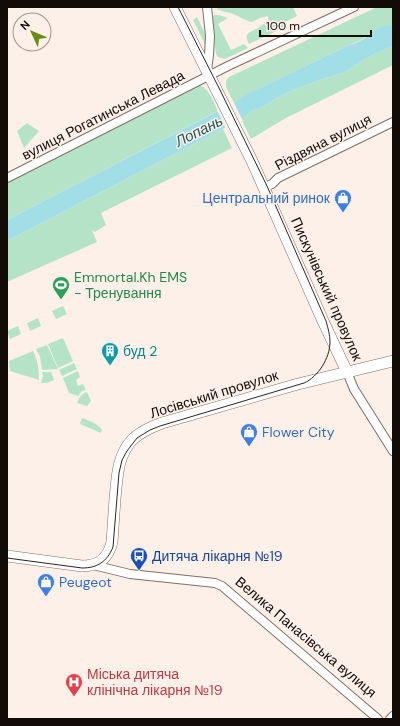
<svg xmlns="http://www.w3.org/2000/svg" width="400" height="726" font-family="'DM Sans',sans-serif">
<rect width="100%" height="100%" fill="#fdf0e9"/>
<g fill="#b5e3c7">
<path d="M217,7H293L297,16L285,22L287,26L249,44C243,33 249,33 258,28C261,26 265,23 268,20V16L260,18L252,22C245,21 240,16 233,14C227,12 223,12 217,9Z"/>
<path d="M377,7H393V24C386,27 378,29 372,33C364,38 358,42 349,45L270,83L245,96L234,103L226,87V81L229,77Z"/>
<polygon points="214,15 219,15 228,18 218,24 231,50 244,44 248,48 225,59 218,57 216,54 213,36 212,18"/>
<polygon points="197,17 206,36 206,46 193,20"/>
<polygon points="393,46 393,65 284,119 251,139 241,119 251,111 265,106 273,100 298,88 323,79 343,73 368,57"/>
<path d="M197,85C208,85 214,103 218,111L7,220V182Z"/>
<polygon points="27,123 39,131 24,148 17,131"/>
<polygon points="223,129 232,148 101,213 106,225 95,232 92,230 97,242 7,282 7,241"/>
<polygon points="63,306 67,314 56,319 52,311"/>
<polygon points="38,318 41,326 30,331 27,323"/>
<polygon points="18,326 21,334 10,339 7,331"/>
<polygon points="63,338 73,361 58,368 48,344"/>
<polygon points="47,345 58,369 42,370 40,357 36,349"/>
<path d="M33,351C38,361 39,369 39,380L10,371L9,361Z"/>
<polygon points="74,363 77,369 62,376 59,370"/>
<polygon points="78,371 80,377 76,380 78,386 83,384 86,390 82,391 78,396 69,393 63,378"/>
<polygon points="42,372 51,372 54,380 46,383 41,383 43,376"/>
<path d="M87,392L91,401L87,406L77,403C79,398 81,394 87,392Z"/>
<path d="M82,418C90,421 97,423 102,430L101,433L80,424Z"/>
</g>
<polygon fill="#a1dee6" points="393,24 393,46 368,57 343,73 323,79 298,88 273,100 265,106 251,111 242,119 7,241 7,220 234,103 244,96 270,83 349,45 356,43 367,37 375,30 381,27"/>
<polygon fill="#fdf0e9" points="233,101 243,121 226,129 217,110"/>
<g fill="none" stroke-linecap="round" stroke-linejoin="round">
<defs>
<g id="street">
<polyline points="207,7 210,36 209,55 207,70"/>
<polyline points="7,178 228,66 354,7"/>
<polyline points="265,187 272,184 278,178 393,122"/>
<polyline points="347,372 354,389 393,451"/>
<polyline points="93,565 130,574 215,583 222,586 378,719"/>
<polyline points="390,719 393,716"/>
</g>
<g id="secondary">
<polyline points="175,7 252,161 323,321 347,372"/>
<path d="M7,556L82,566C98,566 108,559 112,542C113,528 114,513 115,499C117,479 117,456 132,440C140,432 151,427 162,423L298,384L393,361"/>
</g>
</defs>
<use href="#street" stroke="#816e64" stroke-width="10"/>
<use href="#secondary" stroke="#816e64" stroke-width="12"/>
<use href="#street" stroke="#fff" stroke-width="8"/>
<use href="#secondary" stroke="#fff" stroke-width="11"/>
<path stroke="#2b2320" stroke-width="1" d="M7,558L82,568C97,568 107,562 113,547L119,473L122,460L127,451L137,438L150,430L160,426L304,383C318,377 330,358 330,342C330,335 328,328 326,321L267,186L220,90L178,7"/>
</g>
<defs>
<symbol id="shop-pin" viewBox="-11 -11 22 30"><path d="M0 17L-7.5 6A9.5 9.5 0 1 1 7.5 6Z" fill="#3f7fe0" stroke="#fdf0e9"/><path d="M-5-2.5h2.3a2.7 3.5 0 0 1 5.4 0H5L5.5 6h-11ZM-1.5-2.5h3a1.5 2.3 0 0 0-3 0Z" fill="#fff"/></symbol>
<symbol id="stadium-pin" viewBox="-11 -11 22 30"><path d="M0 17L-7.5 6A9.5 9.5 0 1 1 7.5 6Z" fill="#2e9e5b" stroke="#fdf0e9"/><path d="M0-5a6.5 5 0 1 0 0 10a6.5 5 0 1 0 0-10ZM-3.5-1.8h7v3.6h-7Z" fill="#fff"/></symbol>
<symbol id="building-pin" viewBox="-11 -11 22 30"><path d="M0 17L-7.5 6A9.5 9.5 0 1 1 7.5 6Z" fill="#0f9aa8" stroke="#fdf0e9"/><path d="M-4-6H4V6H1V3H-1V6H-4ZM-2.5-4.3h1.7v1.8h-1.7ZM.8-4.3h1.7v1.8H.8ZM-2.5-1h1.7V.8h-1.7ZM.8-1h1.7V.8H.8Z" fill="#fff"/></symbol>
<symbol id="bus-pin" viewBox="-11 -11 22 30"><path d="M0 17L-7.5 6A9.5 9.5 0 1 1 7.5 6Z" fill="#1a4fb4" stroke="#fdf0e9"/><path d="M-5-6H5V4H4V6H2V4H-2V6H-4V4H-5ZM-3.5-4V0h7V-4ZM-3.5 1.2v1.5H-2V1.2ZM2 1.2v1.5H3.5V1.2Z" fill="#fff"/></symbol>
<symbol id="hospital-pin" viewBox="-11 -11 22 30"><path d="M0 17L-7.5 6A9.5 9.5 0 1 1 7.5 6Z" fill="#e0444e" stroke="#fdf0e9"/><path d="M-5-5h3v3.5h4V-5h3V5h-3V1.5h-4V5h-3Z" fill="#fff"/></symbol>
</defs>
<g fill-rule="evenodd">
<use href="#shop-pin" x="333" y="188" width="20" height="27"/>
<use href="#stadium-pin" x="51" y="275" width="20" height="27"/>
<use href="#building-pin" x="100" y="341" width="20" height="27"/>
<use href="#shop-pin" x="239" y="422" width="20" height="27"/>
<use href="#bus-pin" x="129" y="546" width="20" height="27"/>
<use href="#shop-pin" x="36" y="572" width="20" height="27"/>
<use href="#hospital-pin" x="64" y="672" width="20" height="27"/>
</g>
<g text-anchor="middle" stroke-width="3" stroke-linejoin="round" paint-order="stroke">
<g font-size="14" fill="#120b08" stroke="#fdf0e9">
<text transform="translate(103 115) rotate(-27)" y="5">вулиця Рогатинська Левада</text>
<text transform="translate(323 142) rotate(-27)" y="5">Різдвяна вулиця</text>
<text transform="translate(327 289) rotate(66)" y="5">Пискунівський провулок</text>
<text transform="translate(214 394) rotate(-17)" y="5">Лосівський провулок</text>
<text transform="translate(306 637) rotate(40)" y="5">Велика Панасівська вулиця</text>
</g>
<g font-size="14" fill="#366cbe" stroke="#fdf0e9" text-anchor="start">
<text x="330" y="203" text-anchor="end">Центральний ринок</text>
<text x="262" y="437">Flower City</text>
<text x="59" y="587">Peugeot</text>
</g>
<g font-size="14" fill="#27864d" stroke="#fdf0e9" text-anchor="start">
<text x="74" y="282">Emmortal.Kh EMS<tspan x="74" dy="16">- Тренування</tspan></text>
</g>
<g font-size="14" fill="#0d838f" stroke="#fdf0e9" text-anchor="start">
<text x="123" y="356">буд 2</text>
</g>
<g font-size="14" fill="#164399" stroke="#fdf0e9" text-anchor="start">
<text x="152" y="561">Дитяча лікарня №19</text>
</g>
<g font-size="14" fill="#be3a42" stroke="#fdf0e9" text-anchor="start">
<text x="87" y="679">Міська дитяча<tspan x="87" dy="16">клінічна лікарня №19</tspan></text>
</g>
<g font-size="15" font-style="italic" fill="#23565d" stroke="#fdf0e9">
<text transform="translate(199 131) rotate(-27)" y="5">Лопань</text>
</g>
</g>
<rect width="400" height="726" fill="none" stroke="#120b08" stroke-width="16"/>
<g transform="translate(32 32) rotate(314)"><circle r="19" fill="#fdf0e9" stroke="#9f948f"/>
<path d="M0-3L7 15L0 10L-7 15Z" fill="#678d18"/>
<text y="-6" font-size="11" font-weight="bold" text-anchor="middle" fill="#120b08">N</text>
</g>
<path d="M260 30v6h111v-6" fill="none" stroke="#120b08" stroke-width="2"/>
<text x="266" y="30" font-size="12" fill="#120b08" stroke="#fdf0e9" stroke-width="3" paint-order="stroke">100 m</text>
</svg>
